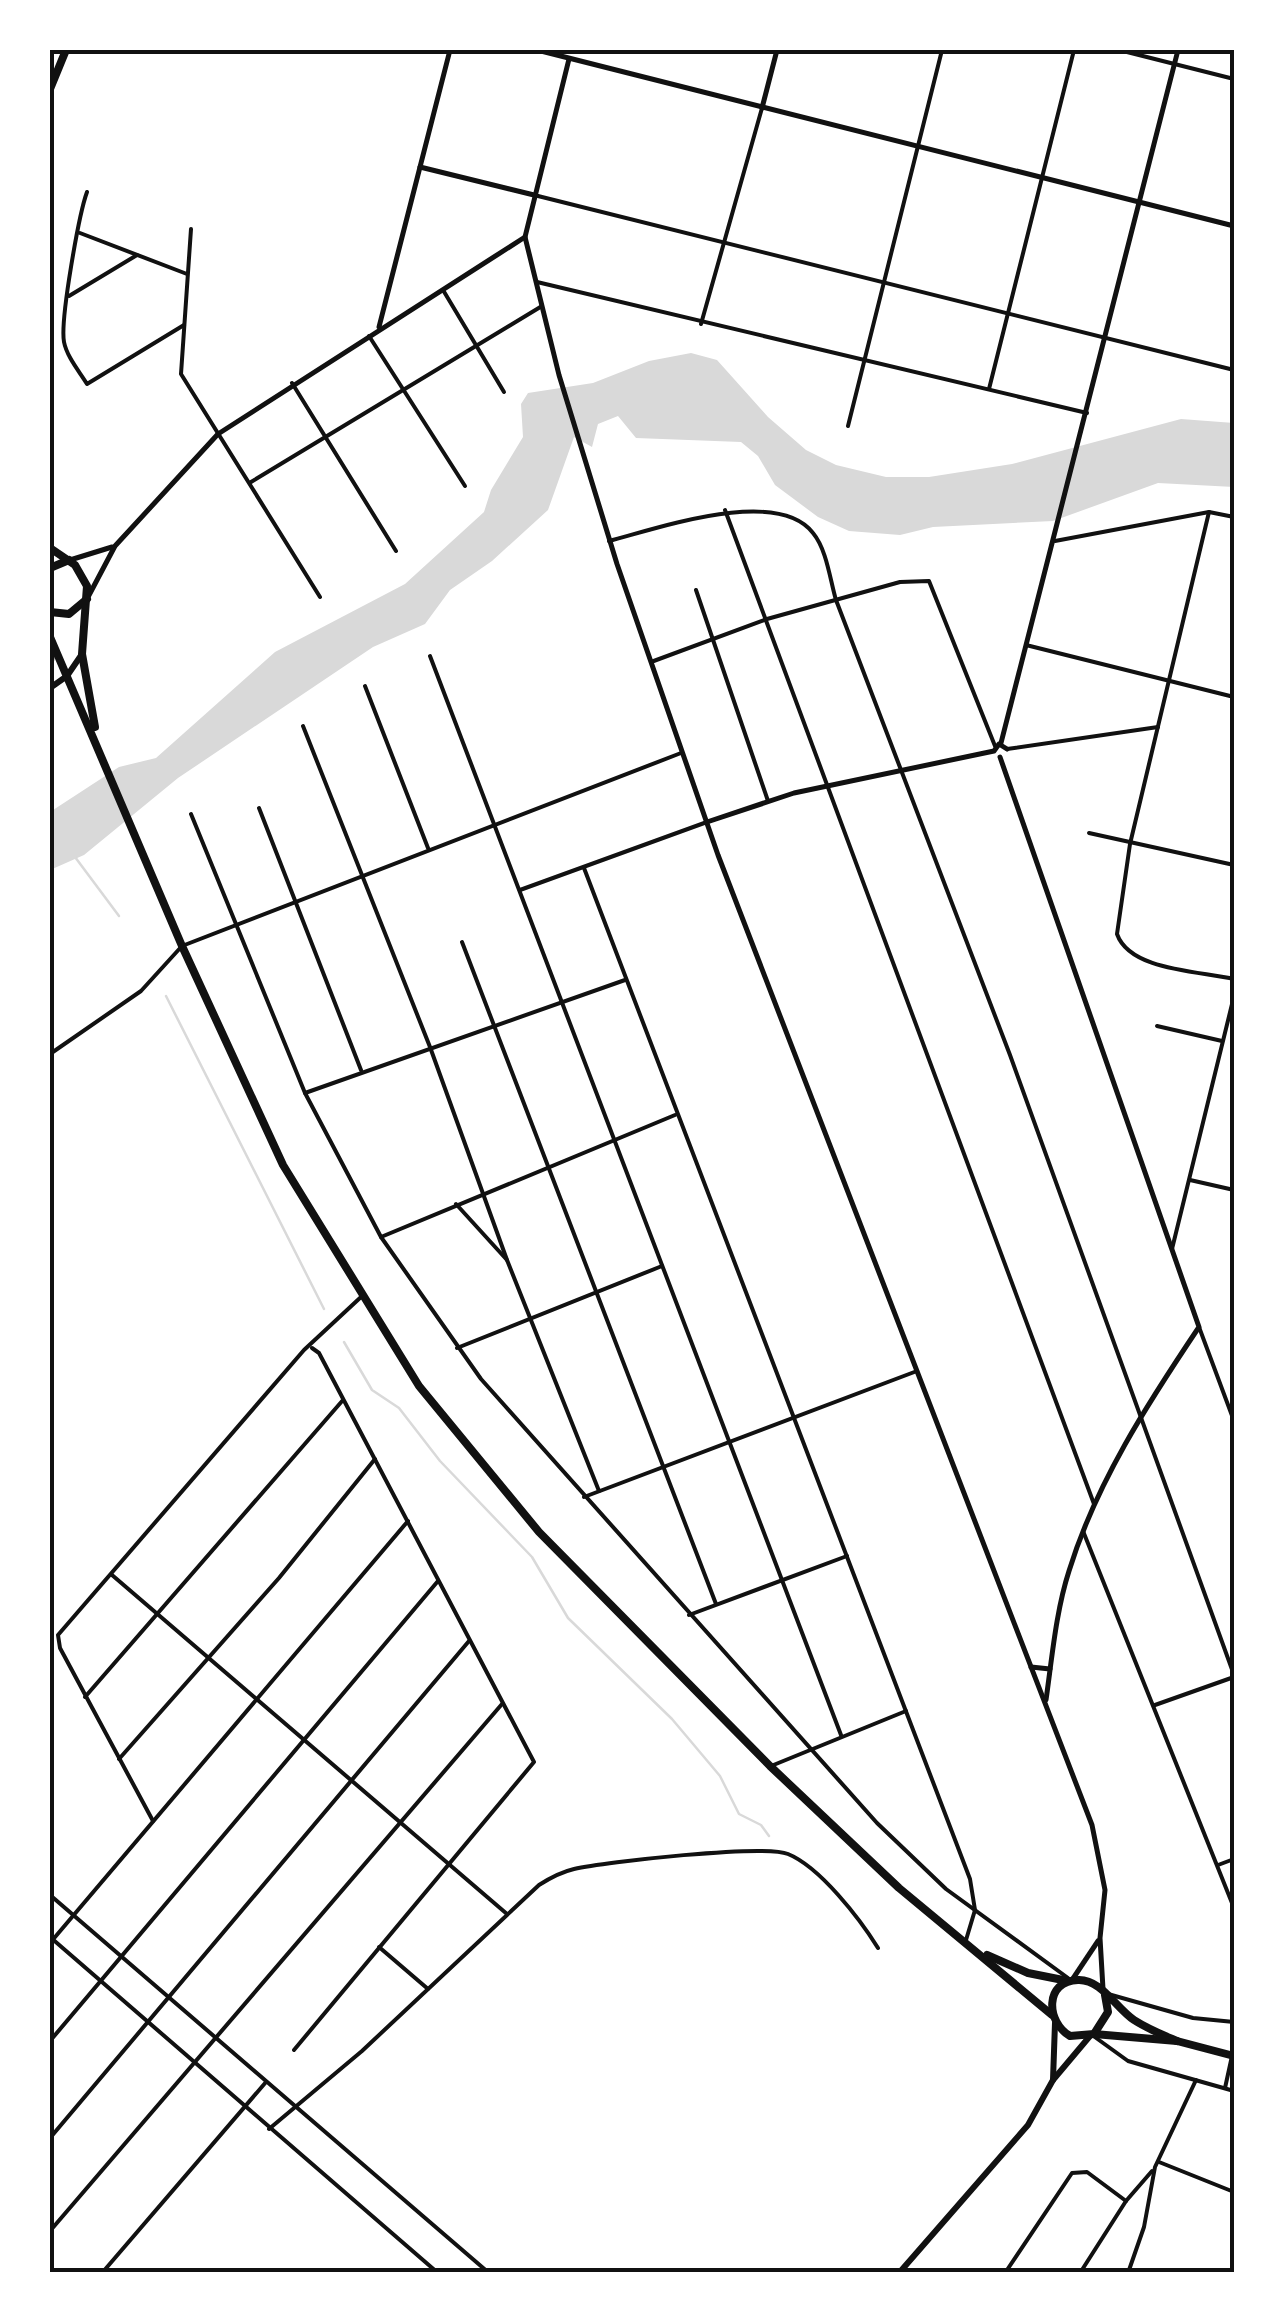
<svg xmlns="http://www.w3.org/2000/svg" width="1284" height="2323" font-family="'Fira Sans Condensed',sans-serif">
<rect width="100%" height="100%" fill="#fff"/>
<polygon fill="#d9d9d9" points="691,353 717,360 768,417 806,450 836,465 886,477 929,477 1012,464 1181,419 1234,423 1234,487 1158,483 1053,521 933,527 900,535 849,531 818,517 775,485 758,456 741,442 636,438 618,416 598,424 592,447 574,437 548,510 492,561 450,590 425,624 373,647 178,778 84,855 50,870 50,812 119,767 156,758 275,652 405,584 484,512 491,490 523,437 521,404 528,393 593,383 649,361"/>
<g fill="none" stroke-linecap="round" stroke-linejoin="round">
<g stroke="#d9d9d9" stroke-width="2.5">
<polyline points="75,857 119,916"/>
<polyline points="166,996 324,1309"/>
<polyline points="344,1342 372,1390 399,1408 440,1461 532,1557 568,1618 672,1719 720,1776 739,1814 761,1825 769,1836"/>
</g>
<g stroke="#111" stroke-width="4">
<polyline points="1119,50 1234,79"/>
<path d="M87,192C79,214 60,320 64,342C67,357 79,371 87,384L184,325"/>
<polyline points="534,195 1234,370"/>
<polyline points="191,229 181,374 320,597"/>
<polyline points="80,233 187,274"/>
<polyline points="537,282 1087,413"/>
<polyline points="443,290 504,392"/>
<polyline points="69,296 137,255"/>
<polyline points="701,324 762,108"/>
<polyline points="369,336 465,486"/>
<polyline points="292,383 396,551"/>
<polyline points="989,389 1074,50"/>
<polyline points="848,426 942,50"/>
<polyline points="251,482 542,306"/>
<polyline points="725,510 1094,1504"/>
<path d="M1209,512L1130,844L1117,934C1130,971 1200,971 1234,979"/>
<path d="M609,541C656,529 777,486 813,533C827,550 830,580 836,600L1010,1055L1234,1675"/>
<polyline points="1055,541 1209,512 1234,517"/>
<polyline points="696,590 768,801"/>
<polyline points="1026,645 1234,697"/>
<polyline points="430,656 841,1735"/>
<polyline points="651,662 767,619 900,582 929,581 995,746"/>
<polyline points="365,686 428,848"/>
<polyline points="303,726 430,1047 507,1260"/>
<polyline points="1007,749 1158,727"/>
<polyline points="259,808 361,1070"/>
<polyline points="191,814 305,1093 381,1237 481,1379 877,1823 946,1889 1068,1978"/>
<polyline points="1089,833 1234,865"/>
<polyline points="584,868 970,1879 975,1910 966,1940"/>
<polyline points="520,890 707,822"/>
<polyline points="462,942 716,1604"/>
<polyline points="1157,1026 1222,1041"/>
<polyline points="50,1054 141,991 182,946 681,753"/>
<polyline points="305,1093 625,980"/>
<polyline points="1190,1180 1234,1190"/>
<polyline points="456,1204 507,1260 599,1491"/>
<polyline points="381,1237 675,1115"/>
<polyline points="1172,1249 1234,996"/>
<polyline points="1199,1327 1234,1421"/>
<polyline points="457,1348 662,1266"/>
<polyline points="584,1497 917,1371"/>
<polyline points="1083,1531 1234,1908"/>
<polyline points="112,1575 507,1914"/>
<polyline points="689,1615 847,1556"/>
<polyline points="85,1697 343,1400"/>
<polyline points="1155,1705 1234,1677"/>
<polyline points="119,1759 279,1578 375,1459"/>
<polyline points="771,1766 906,1711"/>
<polyline points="153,1821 60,1648 58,1635 304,1350 361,1297"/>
<polyline points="1218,1865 1234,1859"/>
<polyline points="50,1895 489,2273"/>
<polyline points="50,1937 438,2273"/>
<polyline points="50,1943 408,1521"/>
<polyline points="379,1947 428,1989"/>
<polyline points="1108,1994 1193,2018 1234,2022"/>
<polyline points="1092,2035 1128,2061 1234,2091"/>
<polyline points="50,2041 438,1581"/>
<polyline points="294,2050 534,1762 319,1353 312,1348"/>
<polyline points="1225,2088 1232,2056"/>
<path d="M269,2129L362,2051L539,1885C550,1878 561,1872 574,1869C605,1862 764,1844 788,1854C820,1867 860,1919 878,1948"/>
<polyline points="50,2138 469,1641"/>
<polyline points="1159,2162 1234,2192"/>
<polyline points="50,2231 502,1704"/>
<polyline points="102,2273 266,2082"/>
<polyline points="1005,2273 1072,2173 1087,2172 1126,2201"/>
<polyline points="1080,2273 1126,2201 1152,2171"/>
<polyline points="1128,2273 1144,2227 1155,2167 1196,2080"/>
</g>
<g stroke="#111" stroke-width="5">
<polyline points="537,50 1234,226"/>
<polyline points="569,59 525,237 559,375 617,564 718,855 1092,1825 1105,1890 1100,1938 1103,1989"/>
<polyline points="762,108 777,50"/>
<polyline points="420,167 534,195"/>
<polyline points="379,327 450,50"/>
<polyline points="70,560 112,547"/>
<polyline points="87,599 115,546 218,434 525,237"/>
<polyline points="1001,743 1178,50"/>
<path d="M1000,757L1199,1327C1148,1403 1096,1483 1069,1571C1056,1611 1052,1658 1046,1700"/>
<polyline points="707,822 794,793 994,751 999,744 1007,749"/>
<polyline points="1031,1667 1050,1669"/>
<polyline points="1072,1980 1098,1941"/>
</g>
<g stroke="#111" stroke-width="6">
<polyline points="50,669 53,646"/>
<polyline points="50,688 67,676 82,654"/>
</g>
<g stroke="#111" stroke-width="6">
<polyline points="1053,2080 1055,2023"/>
<polyline points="899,2273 1028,2125 1053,2080 1090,2036"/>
</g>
<g stroke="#111" stroke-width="8">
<polyline points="50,89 66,50"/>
<polyline points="50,548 75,565 87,586 82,654 95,727"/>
<polyline points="50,568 69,560"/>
<polyline points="50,612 69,614 87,599"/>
<polyline points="50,637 182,946 283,1165 419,1386 539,1532 770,1766 899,1888 1052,2015"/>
<polyline points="987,1955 1028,1973 1068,1981"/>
<path d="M1105,1995L1108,2012L1094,2034L1070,2036C1046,2022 1044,1981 1078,1980C1101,1979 1116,2008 1134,2020C1148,2029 1163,2035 1177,2041"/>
<polyline points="1094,2034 1177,2041 1234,2056"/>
</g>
</g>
<rect width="1284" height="2323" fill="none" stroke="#ffffff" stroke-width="105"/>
<rect x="52" y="52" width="1180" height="2218" fill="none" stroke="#111" stroke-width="4"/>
</svg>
